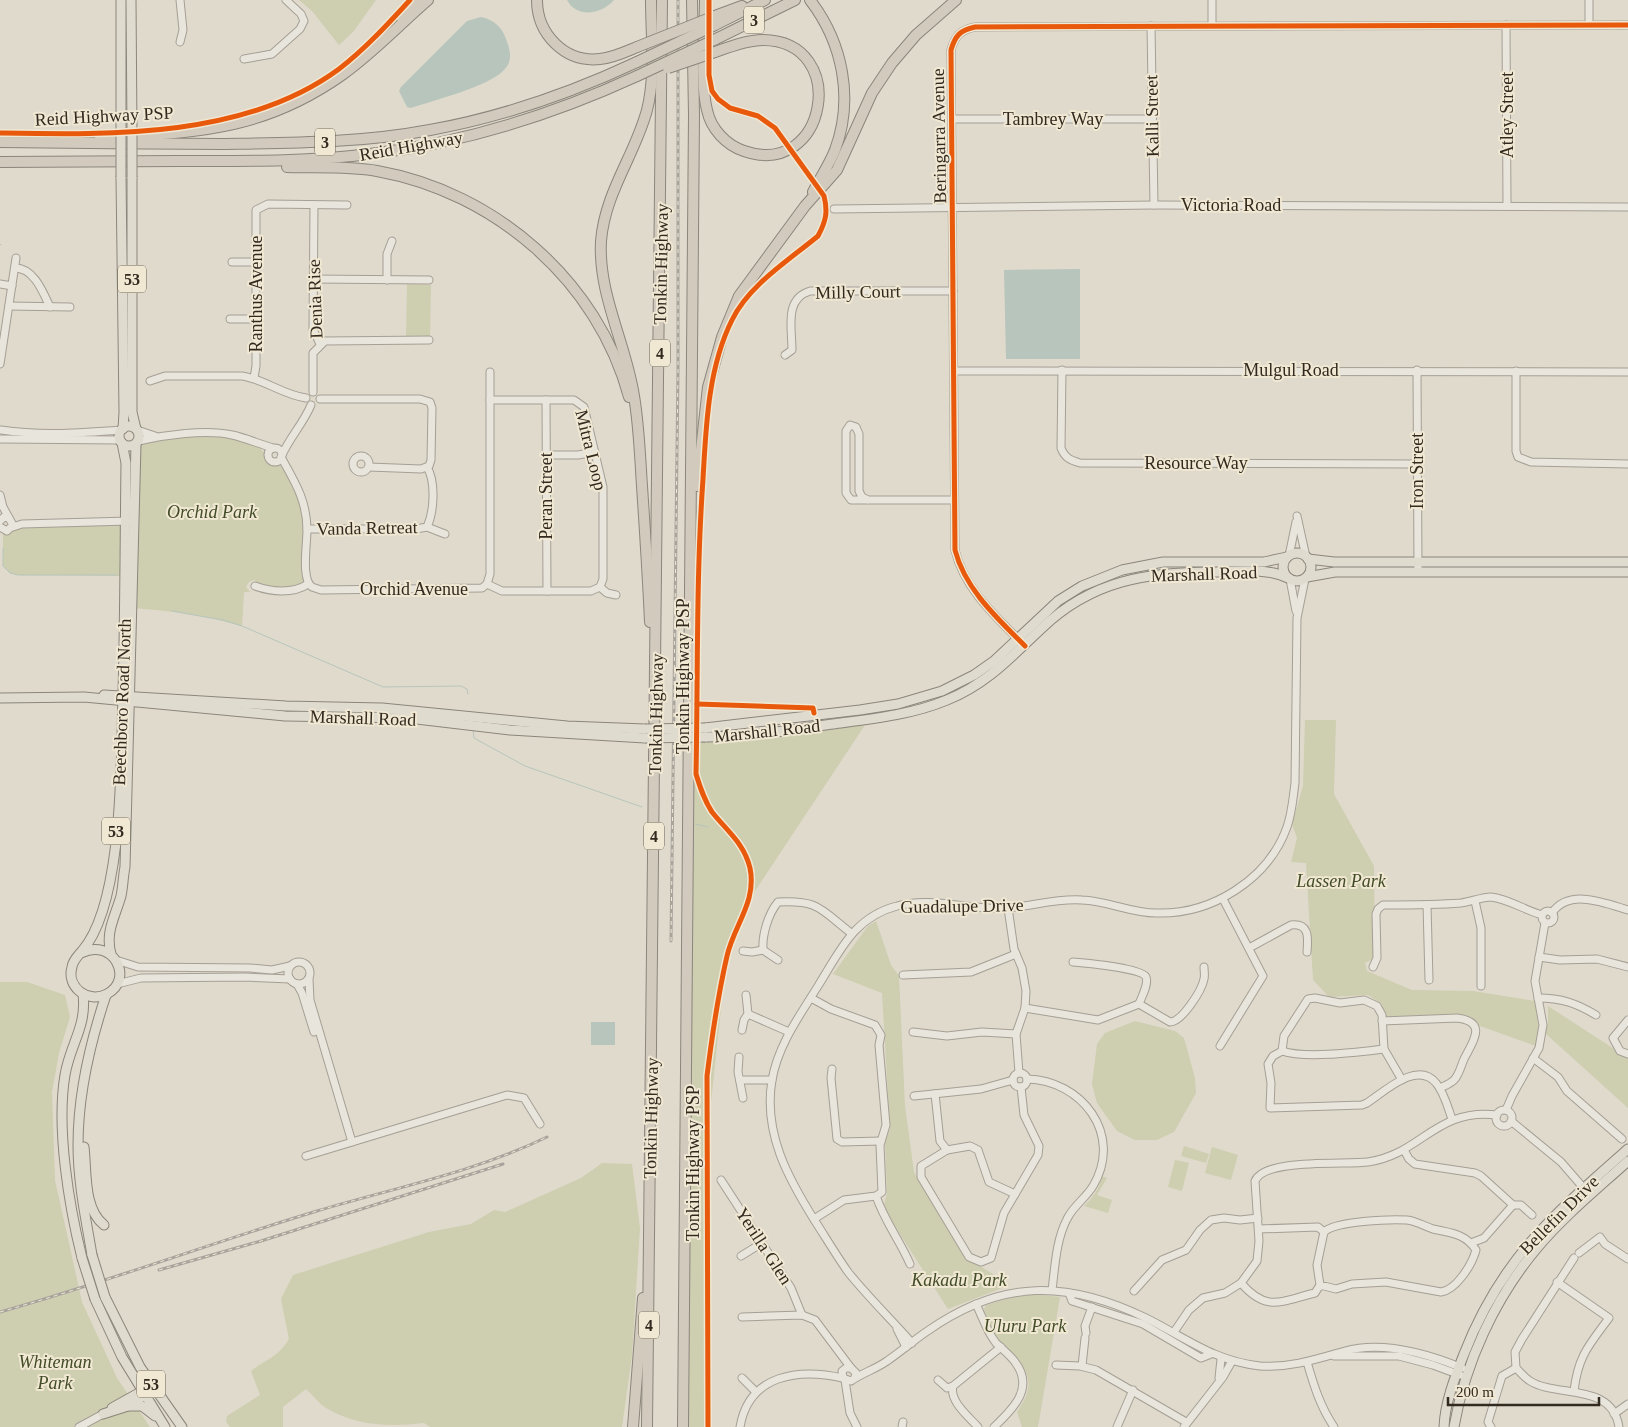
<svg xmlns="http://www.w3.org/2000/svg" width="1628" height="1427" font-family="Georgia,serif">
<rect width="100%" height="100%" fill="#e0dacc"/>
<g fill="#ceceb0">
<polygon points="299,0 376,0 353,32 339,45 312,11"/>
<polygon points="407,284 431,285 430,338 406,337"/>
<path d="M220,433L256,443L271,461L288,470L303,499L308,584L269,591L254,580L249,582L246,587L250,592H244L242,626C206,615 170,611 133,608L138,441Z"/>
<polygon points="125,522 125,576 18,575 10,573 3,566 3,530 13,527"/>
<polygon points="869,719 755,891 727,953 710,1112 709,1427 688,1427 689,737"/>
<path d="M1305,720H1336L1334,794L1374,866L1375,958L1365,963L1367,971L1412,990L1473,991L1535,1001L1539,1030L1536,1046L1480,1026C1460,1008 1412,1017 1385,1019L1382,1004L1368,995L1329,997L1313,980L1306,863L1291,862L1297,838L1292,824L1303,786Z"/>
<polygon points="876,921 891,965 899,976 905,1106 914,1172 966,1257 1010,1285 948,1309 889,1217 884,1205 887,1193 885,1142 890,1129 882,993 833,974 868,926"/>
<polygon points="0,982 27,982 65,995 70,1017 59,1053 52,1092 55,1180 82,1302 117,1378 150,1427 0,1427"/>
<polygon points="1548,1006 1628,1058 1628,1108 1545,1033 1548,1023"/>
<polygon points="1135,1021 1175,1031 1184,1038 1195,1078 1196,1093 1174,1132 1157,1140 1135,1140 1117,1131 1097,1103 1092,1084 1097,1044 1105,1033"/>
<polygon points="1184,1146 1209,1154 1206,1163 1181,1156"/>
<polygon points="1212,1147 1238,1155 1231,1180 1205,1173"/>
<polygon points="1175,1160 1189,1163 1182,1191 1168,1187"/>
<path d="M602,1163L632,1164L640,1228L632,1355L622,1427H430L424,1423C390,1427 356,1426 326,1408C319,1404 313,1395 306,1389L283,1407V1427H230L226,1422L227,1416L260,1395L251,1371C268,1358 277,1358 289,1339L281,1299L293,1275L429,1232L471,1224L494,1210L505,1212L581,1178Z"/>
<path d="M1101,1176L1107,1178L1097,1195L1112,1200L1108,1213L1084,1206C1092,1199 1101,1187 1101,1176Z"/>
<path d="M1033,1294L1060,1297L1038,1427H1022L1017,1412C1044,1373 1018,1368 997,1339C991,1331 987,1320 983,1311L986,1305L1012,1297Z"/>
</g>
<g fill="#b7c5bc">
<path d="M567,0H614C602,14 577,19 567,0Z"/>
<path d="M481,17C495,20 503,28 507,42C511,52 512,62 504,70C490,86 432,101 411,108L407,107L399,91L401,87L467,21Z"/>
<polygon points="1080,269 1080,359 1006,359 1004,270"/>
<rect x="591" y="1022" width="24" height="23"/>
</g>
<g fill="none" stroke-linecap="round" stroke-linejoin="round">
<g stroke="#b7c5bc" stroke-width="1">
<polyline points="0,244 1,245"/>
<polyline points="3,548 3,566 10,573 18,575 117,575"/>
<polyline points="172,611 222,620 242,626 383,687 461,686 467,689 468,694"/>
<polyline points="473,729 474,738 525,766 642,807"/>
<polyline points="695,824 708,827"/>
</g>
<defs>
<g id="minor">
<polyline points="1212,0 1212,25"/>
<polyline points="1589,24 1589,0"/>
<polyline points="1506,25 1507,206"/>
<polyline points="1151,26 1154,205"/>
<polyline points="180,42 183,30 180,0"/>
<polyline points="244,59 272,54 300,29 304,21 301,14 286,0"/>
<polyline points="953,119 1152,119"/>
<polyline points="314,205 313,329 320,344"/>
<polyline points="834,209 1154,205 1628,207"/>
<polyline points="232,262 256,262"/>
<path d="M15,268C34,268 43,292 50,307"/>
<polyline points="313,279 429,280"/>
<polyline points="387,280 387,254 392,241"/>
<polyline points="0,284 12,286"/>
<polyline points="9,306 70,307"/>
<polyline points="230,319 256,319"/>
<path d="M785,355L792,350C792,328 784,299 810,291H953"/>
<polyline points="0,364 16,258"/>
<path d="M1062,370L1061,448C1065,458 1070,460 1080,463L1416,464"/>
<polyline points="1417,370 1418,572"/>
<polyline points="954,371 1628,372"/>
<polyline points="1516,371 1516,451 1518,457 1531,462 1628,464"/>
<polyline points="254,378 256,366 256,210 268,204 347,205"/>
<path d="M150,381L165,376H242C264,379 283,395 306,398"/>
<polyline points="313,392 313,353 325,341 429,340"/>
<polyline points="320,399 420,399 430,402 432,408 431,460 429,466 421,469 369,467"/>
<polyline points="546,400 547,591"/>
<path d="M1,430C41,436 82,433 122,430"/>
<polyline points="137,430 155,436"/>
<polyline points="0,439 120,440"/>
<path d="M138,441C164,435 206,429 232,435C246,438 259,444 273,448"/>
<circle cx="275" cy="455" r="7"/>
<path d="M282,455C290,437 303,424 311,405"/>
<polyline points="546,455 578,455 595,452"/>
<circle cx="361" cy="464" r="8"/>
<path d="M281,457C295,482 307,501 307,530C307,545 301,579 312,587L321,590L482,588L487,584L490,574V372"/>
<polyline points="0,495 3,507 9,518"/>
<polyline points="868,500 862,497 859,491 859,434 856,427 850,425 846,431 846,493 851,500 954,500"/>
<polyline points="1297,516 1306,557"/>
<polyline points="0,521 4,517 9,518 13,525 7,531 0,527"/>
<polyline points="13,527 22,524 129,521"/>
<polyline points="427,527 445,534"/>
<path d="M307,529H416L427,527C434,512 436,482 427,467"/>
<polyline points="1289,556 1296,522"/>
<polyline points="1290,579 1296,611"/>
<polyline points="487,584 502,591 591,591 600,587 603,579 603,487 584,407 574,400 490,400"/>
<path d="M255,586C271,592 293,594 308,584"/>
<polyline points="600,587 607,593 616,595"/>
<path d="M1021,642C994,615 964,588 955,550L951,50C955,36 960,30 975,27L1628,25"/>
<polyline points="1475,901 1481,928 1481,986"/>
<polyline points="1427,905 1429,980"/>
<polyline points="1008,908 1014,949 1022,968 1026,991 1025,1008 1016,1034 1019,1073"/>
<circle cx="1548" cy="917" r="6"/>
<path d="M1552,913C1569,888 1605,903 1628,910"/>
<path d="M1249,948L1291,925C1310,923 1308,938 1307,952"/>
<path d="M763,950C762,935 768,914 778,902C819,900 820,909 851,933"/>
<polyline points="743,951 752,952 763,950 778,960"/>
<polyline points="1539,957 1560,960 1597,959 1628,967"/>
<polyline points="116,960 138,967 250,968 272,970 290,966"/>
<circle cx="299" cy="973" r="11"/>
<path d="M1073,962C1085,963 1142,968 1146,977C1149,984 1141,998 1139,1004"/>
<path d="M1373,967L1377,958L1376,914L1378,909L1383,905C1409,905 1435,905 1461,903C1470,902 1482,897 1491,897C1509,899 1524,910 1542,915"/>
<polyline points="903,975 971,972 1016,954"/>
<polyline points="309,979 310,1000 352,1142"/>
<polyline points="117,984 141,978 245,977 290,979"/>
<polyline points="297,984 302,993 314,1032"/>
<polyline points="811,998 831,1009 875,1025 881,1035 879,1045 886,1125 880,1145 882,1192 876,1196 844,1200 814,1219"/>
<path d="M1538,998C1561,998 1576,1003 1596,1015"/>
<path d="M1025,1008L1098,1020L1139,1004L1170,1022C1182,1022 1202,990 1204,979C1205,975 1204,971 1204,967"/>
<polyline points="748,1014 789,1032"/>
<polyline points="1628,1020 1613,1038 1620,1051 1628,1054"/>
<path d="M1382,1021L1457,1018C1489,1022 1472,1043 1464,1059C1461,1066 1459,1075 1454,1080C1450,1084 1444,1086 1440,1088"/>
<polyline points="742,1030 744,1020 748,1014 746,995"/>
<polyline points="913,1032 947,1036 982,1032 1016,1034"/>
<polyline points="1220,1046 1263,976 1223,899"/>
<path d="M1282,1051C1306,1059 1358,1052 1384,1049"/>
<polyline points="739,1057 738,1072 743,1098"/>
<polyline points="1533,1058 1558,1077 1567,1091 1622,1139"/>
<polyline points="832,1069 831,1078 837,1139 842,1142 881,1141"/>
<circle cx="1020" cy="1080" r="7"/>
<path d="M1027,1079C1081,1080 1124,1134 1093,1186C1086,1198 1073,1206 1067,1219C1056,1240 1055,1267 1052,1290"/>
<polyline points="740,1080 772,1080"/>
<path d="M1402,1080L1384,1049L1382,1015L1377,1006L1364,1000L1340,1003L1315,998L1308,999L1284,1036L1282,1051L1273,1056L1268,1064L1271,1083L1270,1108L1362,1105L1367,1103C1384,1092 1417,1060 1436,1083C1444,1092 1448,1108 1452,1119"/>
<polyline points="935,1094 940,1141 947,1150 970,1146 978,1150 989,1182 1015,1194"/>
<polyline points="914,1096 981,1089 1013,1080"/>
<polyline points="1506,1110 1512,1096 1539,1048 1543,1025 1535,981 1545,923"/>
<circle cx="1504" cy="1118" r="8"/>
<polyline points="1511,1121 1561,1162 1587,1192"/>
<polyline points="947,1150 921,1166 921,1177 969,1257 981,1262 991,1258 1004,1213 1038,1155 1039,1146 1024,1115 1021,1087"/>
<polyline points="1404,1150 1409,1159 1415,1164 1475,1173 1481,1176 1513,1205 1484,1238 1471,1243"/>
<polyline points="306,1156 507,1095 524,1098 540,1124"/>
<polyline points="721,1180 791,1288 802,1315"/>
<path d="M876,1196C885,1222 899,1239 910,1264"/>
<polyline points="1513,1205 1521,1205 1532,1215"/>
<polyline points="1259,1229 1318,1227 1324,1232"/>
<polyline points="1579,1253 1600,1237 1605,1244 1628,1259"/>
<polyline points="741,1256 762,1243"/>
<path d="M1574,1258L1522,1339L1515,1352L1516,1368C1520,1372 1525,1378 1530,1381C1557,1398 1612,1382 1619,1427"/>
<path d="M1557,1282L1609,1318C1589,1345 1578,1356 1574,1391"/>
<path d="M1241,1283C1267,1313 1281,1301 1315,1293L1320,1285L1336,1289L1352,1284L1386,1282L1441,1292C1456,1290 1472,1265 1476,1250C1465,1233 1450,1233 1433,1229C1424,1226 1416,1221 1407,1220C1391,1219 1335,1221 1324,1232L1317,1265L1320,1285"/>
<polyline points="1134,1291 1162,1260 1186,1250 1200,1230 1211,1220 1224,1218 1240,1220 1258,1218"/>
<polyline points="1069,1293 1072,1301 1143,1324 1201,1358 1211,1354"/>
<path d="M976,1304C982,1316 987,1332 996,1343C1002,1349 1010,1355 1015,1362C1035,1388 1013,1409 994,1427"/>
<polyline points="742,1317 802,1315 815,1320 851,1368"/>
<polyline points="897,1329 906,1347"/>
<path d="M1174,1332L1189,1310L1203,1298L1225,1293L1241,1283L1257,1261L1259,1241L1255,1181C1264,1158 1345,1165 1368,1162C1422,1154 1435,1108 1497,1115"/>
<polyline points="1086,1333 1085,1326 1092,1307"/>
<path d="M912,1343C891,1319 868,1297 848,1272C836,1255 826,1238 815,1221C788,1178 763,1133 772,1080C778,1045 800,1015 818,986C840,951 854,917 897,906C932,896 971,911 1007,908C1033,906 1057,898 1082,900C1108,901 1131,913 1156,913C1211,915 1268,880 1287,827C1292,813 1293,798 1295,783L1297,618L1305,579"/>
<polyline points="1334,1356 1399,1356 1433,1365 1460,1375"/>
<path d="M1307,1362C1314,1386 1320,1406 1334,1427"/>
<polyline points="1056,1365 1080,1366 1096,1370 1186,1422"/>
<polyline points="1082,1366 1085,1338"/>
<path d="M855,1377L856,1373L851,1368H846L842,1371L843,1378L851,1381C862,1373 876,1369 887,1361C902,1351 915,1339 929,1330C1003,1279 1067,1280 1146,1318C1186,1338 1214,1361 1260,1366C1290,1368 1317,1359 1345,1351C1382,1341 1428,1354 1462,1368"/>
<polyline points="742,1378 756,1392"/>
<polyline points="1219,1378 1221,1359"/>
<polyline points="845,1380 850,1413 857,1427"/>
<polyline points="938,1380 947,1388 953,1386"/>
<polyline points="1614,1414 1628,1404"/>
<polyline points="79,1427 103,1414"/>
<path d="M740,1427C749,1374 799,1368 843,1378"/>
<polyline points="902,1427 903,1422"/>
<path d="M978,1427C969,1417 949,1401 953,1386L1001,1347"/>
<polyline points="1117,1427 1133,1390"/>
<polyline points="1184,1427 1223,1377 1232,1361"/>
<polyline points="1491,1427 1488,1422 1502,1376 1516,1368"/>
</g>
<g id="major">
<polyline points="121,0 121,130"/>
<polyline points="131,0 132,130"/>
<polyline points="121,177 124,412 123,429"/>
<polyline points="132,177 132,412 136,429"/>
<circle cx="129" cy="436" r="10"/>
<circle cx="1297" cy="567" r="14"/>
<polyline points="1308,559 1334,562 1628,562"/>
<polyline points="1307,577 1335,572 1628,572"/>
<polyline points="104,695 286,706 382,708 567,726 645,729"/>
<polyline points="0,698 84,697 285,716 408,718 510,730 645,738"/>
<polyline points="705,728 860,710 898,704 942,691 974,675 994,661 1058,601 1082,586 1122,570 1163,562 1264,562 1287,557"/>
<path d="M705,737C748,737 791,730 833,724C871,719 911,715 947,700C987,684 1012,656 1042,628C1092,580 1148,572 1213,572C1236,572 1266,567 1288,578"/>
<path d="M81,953C113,937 135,979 107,994C88,1004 66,987 72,967C73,960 78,956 82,951C124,903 121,757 123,694C125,617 125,540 126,463L122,443"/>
<path d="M111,954C105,932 115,917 121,896C123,887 123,877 125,867L136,444"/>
<path d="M84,1147C87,1172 83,1208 104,1225"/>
<path d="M92,1255C86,1219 78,1183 78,1145C78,1094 90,1043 106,995"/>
<path d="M82,1258C69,1206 56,1128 65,1075C70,1044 87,1027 83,994"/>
<polyline points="105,1297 140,1367 182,1427"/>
<polyline points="95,1299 122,1357 165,1427"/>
<polyline points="129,1406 142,1406 155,1416"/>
<polyline points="112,1408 146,1389"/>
<polyline points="103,1414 128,1406 148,1393"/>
<path d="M1444,1427C1445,1402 1455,1377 1464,1354C1501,1259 1554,1214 1628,1149"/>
<path d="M1454,1427C1465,1363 1495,1298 1537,1248C1564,1216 1597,1189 1628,1161"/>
</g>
<g id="highway">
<path d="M537,0C537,34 565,63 600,59C613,58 625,52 637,47"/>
<path d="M705,0C705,30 700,83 707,110C711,129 726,145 744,151C827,180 851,41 763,40C747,40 729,47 715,52"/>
<path d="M810,0C843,43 854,99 835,150C829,165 820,178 813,192"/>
<polyline points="715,16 742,6"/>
<polyline points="401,17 416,0"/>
<polyline points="715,25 765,0"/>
<polyline points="714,40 795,0"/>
<path d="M100,138C194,132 261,132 342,75C373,53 399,25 428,0"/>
<path d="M0,142C74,143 149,144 223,144C292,143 361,143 430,130C502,117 571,93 637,62"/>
<path d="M0,162C59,162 118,161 178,161C242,161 306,162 370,154C463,143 552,115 637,76"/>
<path d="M287,167C316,168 348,166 377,171C495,192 598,281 629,397"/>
<polyline points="697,486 708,387 722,337 739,296 805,206 837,170 872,93 892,63 916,35 956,0"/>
<path d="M650,622C648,577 645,531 642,486C640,456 639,425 634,396C626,343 598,295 601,241C605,192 635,155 647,110C656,75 651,35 651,0"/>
<polyline points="633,1427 643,1298"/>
<polyline points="647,1427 662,0"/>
<polyline points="683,1427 694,115 692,0"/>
</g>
</defs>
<use href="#minor" stroke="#a59f95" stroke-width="9"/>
<use href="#major" stroke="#8b857c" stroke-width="11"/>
<use href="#highway" stroke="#8b857c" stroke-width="12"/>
<use href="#minor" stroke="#e8e5dd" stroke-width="7"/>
<use href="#major" stroke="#e0dbcf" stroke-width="9"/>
<use href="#highway" stroke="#d2cabd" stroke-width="10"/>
<defs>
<g id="rail">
<polyline points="671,941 678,370 678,0"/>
<polyline points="159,1270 261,1241 503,1164"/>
<path d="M0,1312C107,1282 211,1243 317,1211C394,1188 475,1172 547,1137"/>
</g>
</defs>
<use href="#rail" stroke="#a8a49d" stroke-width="3"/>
<use href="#rail" stroke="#f0e8d3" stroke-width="1" stroke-dasharray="4" stroke-linecap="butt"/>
<defs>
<g id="major-bridge">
<polyline points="121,130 121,177"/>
<polyline points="132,130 132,177"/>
<polyline points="645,729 705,728"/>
<polyline points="645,738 705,737"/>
<polyline points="92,1255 105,1297"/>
<polyline points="82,1258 95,1299"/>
</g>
<g id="highway-bridge">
<polyline points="637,47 715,16"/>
<polyline points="637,62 715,25"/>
<polyline points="668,68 715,52"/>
<polyline points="637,76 714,40"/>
</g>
</defs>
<use href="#major-bridge" stroke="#8b857c" stroke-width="11" stroke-linecap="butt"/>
<use href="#highway-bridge" stroke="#8b857c" stroke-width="12" stroke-linecap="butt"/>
<use href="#major-bridge" stroke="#e0dbcf" stroke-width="9"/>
<use href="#highway-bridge" stroke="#d2cabd" stroke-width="10"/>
<defs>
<g id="cycleway">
<path d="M0,133C111,135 246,138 339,69C365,49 388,24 410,0"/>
<path d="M1025,646C997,618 965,589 955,550L951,50C955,36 960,30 975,27L1628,25"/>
<polyline points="697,704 813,708 814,713"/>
<path d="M708,1427L707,1076C712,1036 718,995 727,956C734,925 757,902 750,868C744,843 727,831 712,812C704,800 700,787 696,774C698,675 696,577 703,479C706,426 708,368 732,320C749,285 789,260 818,236C826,221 828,212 824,196L775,128L758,116L730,108L718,99L712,91L709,75V0"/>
</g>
</defs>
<use href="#cycleway" stroke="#f0e8d3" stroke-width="8"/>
<use href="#cycleway" stroke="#e8590c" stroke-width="5"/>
</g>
<g text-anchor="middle" stroke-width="4" stroke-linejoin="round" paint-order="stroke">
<g fill="#f0e8d3" stroke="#6b6255" stroke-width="1">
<rect x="744" y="6.5" width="20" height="27" rx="4"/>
<rect x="315" y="128.5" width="20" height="27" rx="4"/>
<rect x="118" y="265.5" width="28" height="27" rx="4"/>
<rect x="650" y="339.5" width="20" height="27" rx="4"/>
<rect x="102" y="817.5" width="28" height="27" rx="4"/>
<rect x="644" y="822.5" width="20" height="27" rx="4"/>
<rect x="639" y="1311.5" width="20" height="27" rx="4"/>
<rect x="137" y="1370.5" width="28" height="27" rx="4"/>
</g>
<g font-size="16" font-weight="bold" fill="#32291f">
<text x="754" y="26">3</text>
<text x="325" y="148">3</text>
<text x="132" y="285">53</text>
<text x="660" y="359">4</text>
<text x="116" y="837">53</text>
<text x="654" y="842">4</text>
<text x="649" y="1331">4</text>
<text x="151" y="1390">53</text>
</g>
<g font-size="18" fill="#32291f" stroke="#f0e8d3">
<text transform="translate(1507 115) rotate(-90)" y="6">Atley Street</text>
<text transform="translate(104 116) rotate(-3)" y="6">Reid Highway PSP</text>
<text transform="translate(1152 116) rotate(-91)" y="6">Kalli Street</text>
<text x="1053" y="125">Tambrey Way</text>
<text transform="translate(939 136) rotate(-91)" y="6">Beringarra Avenue</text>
<text transform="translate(411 146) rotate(-10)" y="6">Reid Highway</text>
<text x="1231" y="211">Victoria Road</text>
<text transform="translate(661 264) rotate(-89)" y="6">Tonkin Highway</text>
<text transform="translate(858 292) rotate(-1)" y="6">Milly Court</text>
<text transform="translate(256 294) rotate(-90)" y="6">Ranthus Avenue</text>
<text transform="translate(315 299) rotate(-92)" y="6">Denia Rise</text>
<text x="1291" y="376">Mulgul Road</text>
<text transform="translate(591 450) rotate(76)" y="6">Mitra Loop</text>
<text x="1196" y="469">Resource Way</text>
<text transform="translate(1417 471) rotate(-90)" y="6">Iron Street</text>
<text transform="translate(546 496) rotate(-90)" y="6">Peran Street</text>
<text transform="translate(367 528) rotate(-1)" y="6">Vanda Retreat</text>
<text transform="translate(1204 574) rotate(-2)" y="6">Marshall Road</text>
<text x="414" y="595">Orchid Avenue</text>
<text transform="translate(683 676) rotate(-90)" y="6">Tonkin Highway PSP</text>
<text transform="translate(122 702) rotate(-88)" y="6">Beechboro Road North</text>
<text transform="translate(656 714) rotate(-89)" y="6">Tonkin Highway</text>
<text transform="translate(363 718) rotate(2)" y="6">Marshall Road</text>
<text transform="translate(767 731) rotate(-6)" y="6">Marshall Road</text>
<text transform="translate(962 906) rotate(-1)" y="6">Guadalupe Drive</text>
<text transform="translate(651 1118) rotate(-89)" y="6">Tonkin Highway</text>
<text transform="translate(693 1163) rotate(-90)" y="6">Tonkin Highway PSP</text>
<text transform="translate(1559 1215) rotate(-45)" y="6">Bellefin Drive</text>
<text transform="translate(764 1246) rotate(57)" y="6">Yerilla Glen</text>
</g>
<g font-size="18" font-style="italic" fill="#434c28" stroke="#f0e8d3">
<text x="212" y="518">Orchid Park</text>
<text x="1341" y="887">Lassen Park</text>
<text x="959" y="1286">Kakadu Park</text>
<text x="1025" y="1332">Uluru Park</text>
<text x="55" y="1368">Whiteman<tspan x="55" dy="21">Park</tspan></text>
</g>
</g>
<path d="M1448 1397v8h151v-8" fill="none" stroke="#32291f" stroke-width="2.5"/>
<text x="1456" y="1397" font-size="15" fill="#32291f" stroke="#f0e8d3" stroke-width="4" paint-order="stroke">200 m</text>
</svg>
